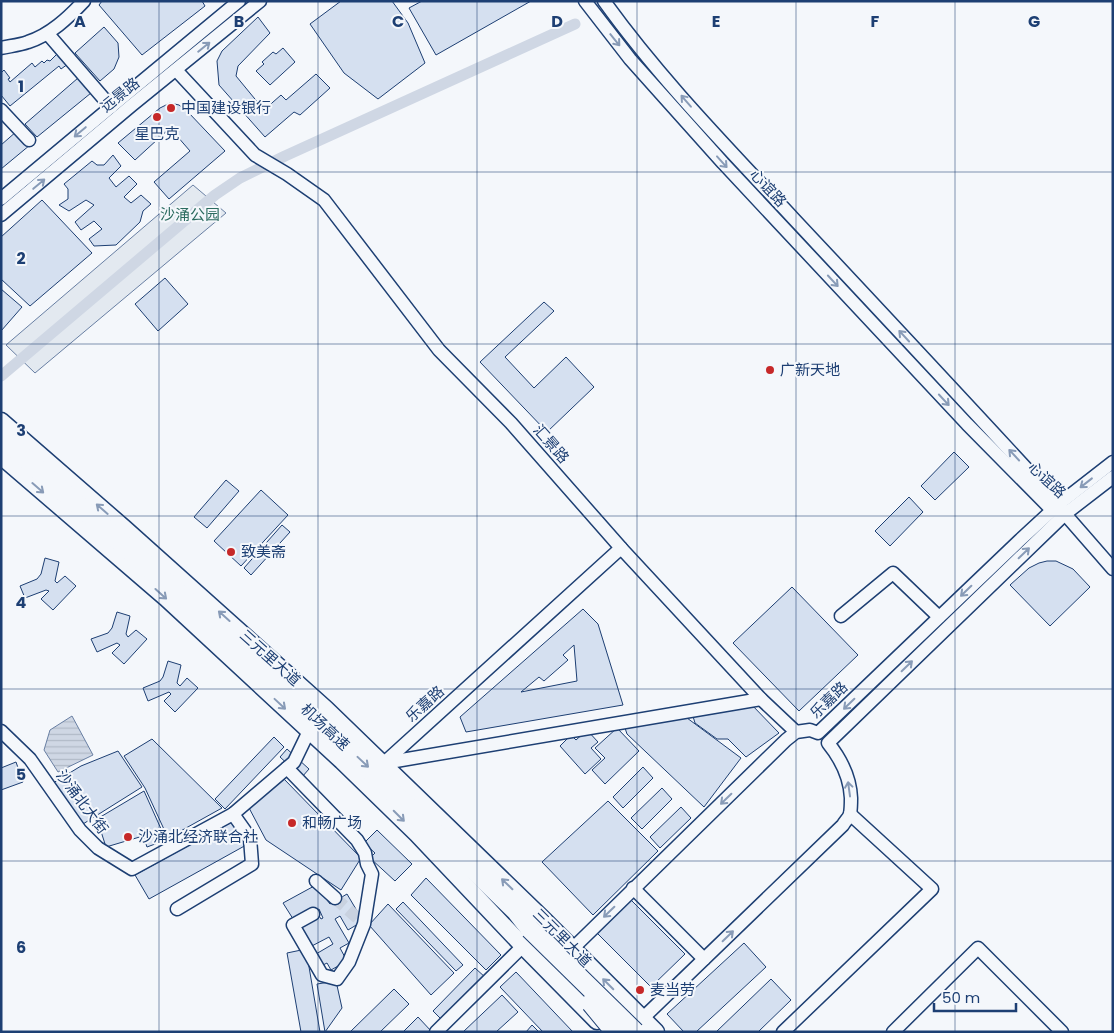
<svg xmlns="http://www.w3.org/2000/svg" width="1114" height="1033" font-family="Poppins,'Noto Sans SC',sans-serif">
<defs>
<pattern id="water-rules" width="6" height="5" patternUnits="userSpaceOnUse" patternTransform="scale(1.25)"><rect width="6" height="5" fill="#cfd7e4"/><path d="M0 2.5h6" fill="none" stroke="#b1bac7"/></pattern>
</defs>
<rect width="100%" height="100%" fill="#f4f7fb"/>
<polygon fill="#e3e9f0" stroke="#687fa3" points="193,185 226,213 35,373 6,345"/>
<polygon fill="url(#water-rules)" stroke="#687fa3" points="72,716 93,755 58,772 44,750 50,730"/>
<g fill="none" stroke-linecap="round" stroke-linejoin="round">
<polyline stroke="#cfd7e4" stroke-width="11" points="1,376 215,195 240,178 285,156 575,24"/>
</g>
<g fill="#d5e0f0" stroke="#1d3f73" fill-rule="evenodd">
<polygon points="102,1 202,1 205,6 142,55 99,5"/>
<polygon points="341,1 392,1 408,23 425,63 378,99 344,73 310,24"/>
<polygon points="422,1 531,1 436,55 409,8"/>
<polygon points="258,17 270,33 238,66 236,76 264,110 281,95 286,100 316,74 330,88 300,115 294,112 265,137 219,85 217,61 222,51"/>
<polygon points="104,27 118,43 119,57 114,69 100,81 75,53"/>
<polygon points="283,48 295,62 270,85 256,71 264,64 262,62 273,52 276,54"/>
<polygon points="57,54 68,64 61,69 59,66 10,106 1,95 1,73 4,70 10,78 8,79 10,82 32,63 35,67 42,61 44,63 47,60 50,61"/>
<polygon points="78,78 91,93 37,137 25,124"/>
<polygon points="170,103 179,105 188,112 225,151 169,199 154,182 190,151 170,128 135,160 118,143 160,108"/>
<polygon points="17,131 30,145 1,169 1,145"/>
<polygon points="113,155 121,166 109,178 116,187 129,176 137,184 124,197 131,203 141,195 151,204 143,211 140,222 116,245 94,246 89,239 102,229 94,221 81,230 75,222 94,205 86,200 69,211 59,205 68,199 68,189 64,184 92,161 97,165 104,165"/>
<polygon points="42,200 92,253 30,306 1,279 1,237"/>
<polygon points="165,278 188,304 158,331 135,304"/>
<polygon points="1,289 22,307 1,331"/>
<polygon points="544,302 554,311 505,357 534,388 566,357 594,387 547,432 480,362"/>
<polygon points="954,452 969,467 935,500 921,486"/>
<polygon points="226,480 239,491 207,528 194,517"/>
<polygon points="261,490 288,515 241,566 214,541"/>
<polygon points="909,497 923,512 890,546 875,531"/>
<polygon points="282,525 290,532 251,575 244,568"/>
<polygon points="45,558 59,562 55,581 57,583 65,576 76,586 53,610 41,599 49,591 46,590 25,598 20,586 37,579 41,574"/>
<polygon points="1047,561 1056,561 1073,569 1090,587 1050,626 1010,585 1029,568 1039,563"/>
<polygon points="792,587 858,655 799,711 733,643"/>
<path d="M583,609L598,624L623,705L466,732L460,717ZM574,645L577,681L521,692L539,677L544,681L568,660L563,655Z"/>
<polygon points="117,612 130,616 126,634 128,637 136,630 147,639 124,664 112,653 120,645 117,643 97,652 91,639 108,633 112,628"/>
<polygon points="168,661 181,665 177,683 180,686 187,678 198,688 175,712 164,701 171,694 169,692 148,701 143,688 160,681 163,677"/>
<polygon points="750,703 779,733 746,757 728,739 717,739 695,723 692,713"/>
<polygon points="683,715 741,758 704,807 627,734 624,725"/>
<polygon points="617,728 639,751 605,784 592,770 605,758 595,748"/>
<polygon points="587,730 598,742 591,748 601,759 585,774 560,746 571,735 576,740"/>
<polygon points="274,737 284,747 225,809 215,799"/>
<polygon points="152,739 222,808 168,838 145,788 124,756"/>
<polygon points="287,749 309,769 302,777 280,757"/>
<polygon points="118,751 142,787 83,824 53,783 81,766"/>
<polygon points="16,762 23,782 1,790 1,768"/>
<polygon points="643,767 653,778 623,808 613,797"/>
<polygon points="283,778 361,858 341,890 266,840 248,806"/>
<polygon points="662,788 672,799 642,829 631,818"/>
<polygon points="144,791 166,840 147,847 143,836 106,847 97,819"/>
<polygon points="608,801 658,851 593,915 542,862"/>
<polygon points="681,807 691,818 660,848 650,837"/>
<polygon points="235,820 248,844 149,899 135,875"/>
<polygon points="377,830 412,864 395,881 370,858 375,853 364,843"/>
<polygon points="426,878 501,955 486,970 411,895"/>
<polygon points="316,885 330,904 347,894 363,921 348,930 340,916 335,919 349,943 340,948 347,961 331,970 327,963 323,965 316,954 333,944 329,937 308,948 296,926 318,914 321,919 323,918 319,909 295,922 283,903"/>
<polygon points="630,899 685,954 651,987 596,932"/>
<polygon points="403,902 463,965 456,971 396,909"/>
<polygon points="388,904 454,973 431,995 369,925"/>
<polygon points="744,943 766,967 696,1032 684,1032 667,1014"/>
<polygon points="306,949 320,1032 301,1032 287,953"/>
<polygon points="475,968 486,978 443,1021 433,1011"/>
<polygon points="516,972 573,1032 543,1032 500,987"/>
<polygon points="771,979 791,1000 758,1032 716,1032"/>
<polygon points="336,981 342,1008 325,1032 317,984"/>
<polygon points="394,989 409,1004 380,1032 350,1032"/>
<polygon points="502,995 518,1012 496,1032 463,1032"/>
<polygon points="418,1017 432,1032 403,1032"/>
<polygon points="532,1025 539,1032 526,1032"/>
</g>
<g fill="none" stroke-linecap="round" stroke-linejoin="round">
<polyline stroke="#c9d2e0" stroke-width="12" stroke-dasharray="12 6" stroke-linecap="butt" points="335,898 364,924"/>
<defs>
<g id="minor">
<polyline points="585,1 630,59 723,163 967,424 1052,510 1060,512"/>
<path d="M604,1C660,79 728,148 793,218C882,313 971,408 1059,504L1065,514L1113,569"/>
<polyline points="48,34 111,107"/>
<path d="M1,48C10,46 20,45 28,42C50,35 68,18 84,1"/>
<polyline points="176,70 255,155 287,174 324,200 439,350 511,423 621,548 761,699 796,732"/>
<polyline points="1,110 29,140"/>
<polyline points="1,199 111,107 239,1"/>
<polyline points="1,215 132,105 260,1"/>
<polyline points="841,616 893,573 939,617"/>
<polyline points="1,731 30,759 80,830 98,848 132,869 233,814 294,762 309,731"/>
<polyline points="384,763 761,699"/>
<polyline points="384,763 621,548"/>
<polyline points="287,768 357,840 365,853 367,864 372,874 364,924 349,962 337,979 322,975 293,925 313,914"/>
<polyline points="316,881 335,898"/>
<polyline points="633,888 704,959"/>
<polyline points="177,909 252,864 250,838 233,814"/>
<polyline points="566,955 786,740 796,732 810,730 818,733 1019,541 1059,504 1113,462"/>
<path d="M643,1018L843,825C845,821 849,818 850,814C851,809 851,803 851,798C850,776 841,759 828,743L1065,514L1113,477"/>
<polyline points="436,1032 523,946"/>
<polyline points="783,1032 932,889 850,814"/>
<polyline points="893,1032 978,948 1062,1032"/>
</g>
<g id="major">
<polyline points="1,421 124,528 326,709 542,918 656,1032"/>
<polyline points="1,456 166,598 342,761 417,834 523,946 597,1021"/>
</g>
<polyline id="highway" points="1,437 192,605 316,719 443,840 516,911 530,929"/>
</defs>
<use href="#minor" stroke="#1d3f73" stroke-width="15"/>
<use href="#major" stroke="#1d3f73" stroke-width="19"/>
<use href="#highway" stroke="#1d3f73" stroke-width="21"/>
<use href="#minor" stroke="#f4f7fb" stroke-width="12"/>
<use href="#major" stroke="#f4f7fb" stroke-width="16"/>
<use href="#highway" stroke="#f4f7fb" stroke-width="19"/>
<defs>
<g id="highway-bridge">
<polyline points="530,929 635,1032"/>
<polyline points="591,1003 615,1032"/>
</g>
</defs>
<use href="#highway-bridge" stroke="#1d3f73" stroke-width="21" stroke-linecap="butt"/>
<use href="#highway-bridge" stroke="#f4f7fb" stroke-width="19"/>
</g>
<defs><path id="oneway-shaft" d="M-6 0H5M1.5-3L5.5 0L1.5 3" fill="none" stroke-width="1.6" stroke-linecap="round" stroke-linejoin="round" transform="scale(1.25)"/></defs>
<g stroke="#889bb7">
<use href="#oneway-shaft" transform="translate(615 40) rotate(51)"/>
<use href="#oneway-shaft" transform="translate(204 47) rotate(-39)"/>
<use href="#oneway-shaft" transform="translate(686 101) rotate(-131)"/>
<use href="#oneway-shaft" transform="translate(80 132) rotate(140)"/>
<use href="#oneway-shaft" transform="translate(722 162) rotate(48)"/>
<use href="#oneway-shaft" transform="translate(39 184) rotate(-40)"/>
<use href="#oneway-shaft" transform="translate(833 281) rotate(47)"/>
<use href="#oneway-shaft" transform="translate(904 336) rotate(-133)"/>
<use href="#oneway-shaft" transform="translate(944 400) rotate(47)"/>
<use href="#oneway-shaft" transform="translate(1014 455) rotate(-133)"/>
<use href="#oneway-shaft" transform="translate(1086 483) rotate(142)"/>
<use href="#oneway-shaft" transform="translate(38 488) rotate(41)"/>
<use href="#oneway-shaft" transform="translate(102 509) rotate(-139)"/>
<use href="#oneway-shaft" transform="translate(1024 553) rotate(-44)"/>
<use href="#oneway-shaft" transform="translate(966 591) rotate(136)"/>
<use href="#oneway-shaft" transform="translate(161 594) rotate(42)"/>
<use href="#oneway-shaft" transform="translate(224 616) rotate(-138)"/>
<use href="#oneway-shaft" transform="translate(907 666) rotate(-44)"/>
<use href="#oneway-shaft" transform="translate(280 704) rotate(43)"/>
<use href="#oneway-shaft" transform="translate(849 704) rotate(136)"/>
<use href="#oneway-shaft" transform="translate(363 762) rotate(43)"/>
<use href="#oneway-shaft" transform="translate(849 789) rotate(-98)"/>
<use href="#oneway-shaft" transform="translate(726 799) rotate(136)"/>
<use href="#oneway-shaft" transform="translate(399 816) rotate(45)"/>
<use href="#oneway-shaft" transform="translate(507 884) rotate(-136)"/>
<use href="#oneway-shaft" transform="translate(609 912) rotate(136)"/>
<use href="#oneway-shaft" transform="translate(728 936) rotate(-44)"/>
<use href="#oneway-shaft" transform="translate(608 984) rotate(-135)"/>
</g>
<path fill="none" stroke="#1d3f73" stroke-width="1" stroke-opacity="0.55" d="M159,1V1032M318,1V1032M477,1V1032M637,1V1032M796,1V1032M955,1V1032M1,172H1113M1,344H1113M1,516H1113M1,689H1113M1,861H1113"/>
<g fill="#c62828" stroke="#f4f7fb" stroke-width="2">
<circle cx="171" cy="108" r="5"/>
<circle cx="157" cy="117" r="5"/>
<circle cx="770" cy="370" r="5"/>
<circle cx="231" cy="552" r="5"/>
<circle cx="292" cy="823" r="5"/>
<circle cx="128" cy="837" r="5"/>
<circle cx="640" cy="990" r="5"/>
</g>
<g text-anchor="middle" stroke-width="4" stroke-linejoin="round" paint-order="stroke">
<g font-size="15" fill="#1d3f73" stroke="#f4f7fb">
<text transform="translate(120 95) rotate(-39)" y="5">远景路</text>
<text transform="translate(768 188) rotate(47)" y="5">心谊路</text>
<text transform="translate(551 444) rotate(49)" y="5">汇景路</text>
<text transform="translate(1047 480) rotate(43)" y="5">心谊路</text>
<text transform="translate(270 658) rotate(42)" y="5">三元里大道</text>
<text transform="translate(829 700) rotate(-44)" y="5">乐嘉路</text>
<text transform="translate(425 704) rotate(-42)" y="5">乐嘉路</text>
<text transform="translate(325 727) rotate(43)" y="5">机场高速</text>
<text transform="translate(82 802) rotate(53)" y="5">沙涌北大街</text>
<text transform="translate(562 938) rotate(45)" y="5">三元里大道</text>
</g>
<g font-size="15" fill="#1d3f73" stroke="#f4f7fb" text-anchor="start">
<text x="181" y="113">中国建设银行</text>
<text x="157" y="139" text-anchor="middle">星巴克</text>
<text x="780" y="375">广新天地</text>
<text x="241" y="557">致美斋</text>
<text x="302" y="828">和畅广场</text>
<text x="138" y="842">沙涌北经济联合社</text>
<text x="650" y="995">麦当劳</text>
</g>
<g font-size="15" fill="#2c6c60" stroke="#f4f7fb">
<text x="190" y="220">沙涌公园</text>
</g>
</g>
<g font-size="16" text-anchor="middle" font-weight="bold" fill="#1d3f73" stroke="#f4f7fb" stroke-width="4" stroke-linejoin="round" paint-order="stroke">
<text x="80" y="27">A</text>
<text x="239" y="27">B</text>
<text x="398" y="27">C</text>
<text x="557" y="27">D</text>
<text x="716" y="27">E</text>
<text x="875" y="27">F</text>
<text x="1034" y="27">G</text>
<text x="21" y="92">1</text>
<text x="21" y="264">2</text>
<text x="21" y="436">3</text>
<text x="21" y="608">4</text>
<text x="21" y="780">5</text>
<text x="21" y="953">6</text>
</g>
<rect width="1114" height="1033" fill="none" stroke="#1d3f73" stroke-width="5"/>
<path d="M934 1003v8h82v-8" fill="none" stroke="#1d3f73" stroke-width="2.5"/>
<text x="942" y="1003" font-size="15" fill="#1d3f73" stroke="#f4f7fb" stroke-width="4" paint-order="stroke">50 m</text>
</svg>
